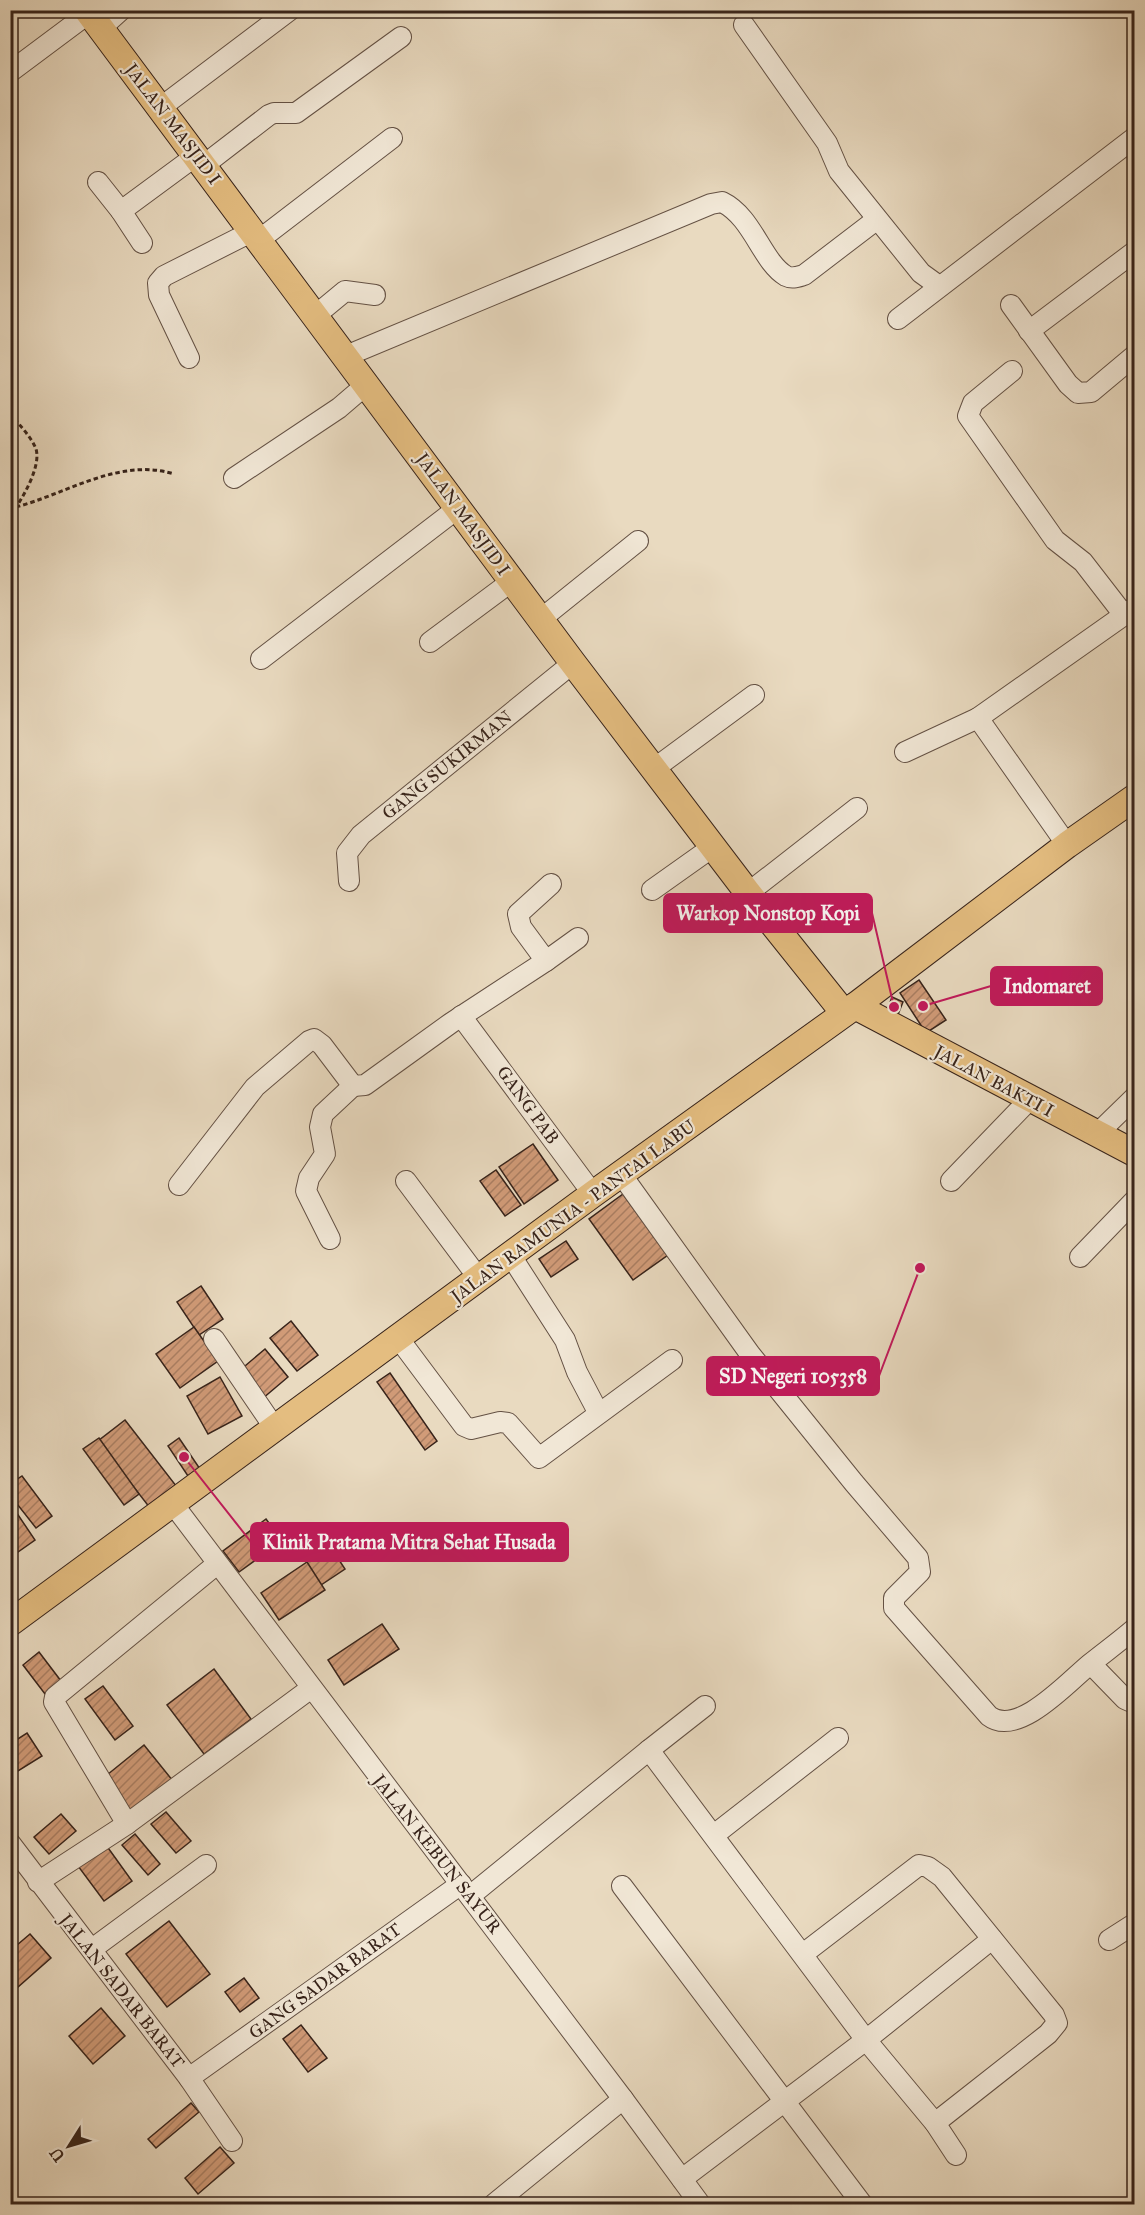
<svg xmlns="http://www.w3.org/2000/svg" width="1145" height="2215" font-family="'IM FELL Great Primer',serif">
<defs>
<pattern id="building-hatch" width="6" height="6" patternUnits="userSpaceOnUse" patternTransform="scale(1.5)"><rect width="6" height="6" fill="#d19b78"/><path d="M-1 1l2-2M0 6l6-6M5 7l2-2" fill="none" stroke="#aa7e62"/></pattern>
</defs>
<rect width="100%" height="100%" fill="#e9dac0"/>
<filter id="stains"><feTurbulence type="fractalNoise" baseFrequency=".00333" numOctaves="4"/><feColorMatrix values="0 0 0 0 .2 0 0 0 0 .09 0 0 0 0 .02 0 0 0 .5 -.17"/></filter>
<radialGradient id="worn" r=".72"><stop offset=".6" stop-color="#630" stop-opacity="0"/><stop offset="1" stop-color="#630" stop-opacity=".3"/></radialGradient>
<g fill="url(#building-hatch)" stroke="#37231a" stroke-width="1.5">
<polygon points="919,980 946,1020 926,1033 900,993"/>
<polygon points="892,997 903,1002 897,1017 886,1013"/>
<polygon points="533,1144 558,1180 524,1204 499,1167"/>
<polygon points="496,1170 521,1205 505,1216 480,1181"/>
<polygon points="623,1194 668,1255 633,1280 589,1219"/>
<polygon points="566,1241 578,1259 551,1277 539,1259"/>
<polygon points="201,1286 223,1319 199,1335 177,1302"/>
<polygon points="291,1321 318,1355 297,1371 270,1338"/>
<polygon points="194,1327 218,1361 180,1388 156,1354"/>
<polygon points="265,1349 288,1377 262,1399 239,1371"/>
<polygon points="390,1373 437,1441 425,1450 377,1382"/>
<polygon points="220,1377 242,1416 208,1434 187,1396"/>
<polygon points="125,1420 177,1487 150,1508 98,1441"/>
<polygon points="99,1438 139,1494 124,1505 83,1449"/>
<polygon points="179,1438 200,1469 188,1476 168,1446"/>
<polygon points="22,1476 52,1516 36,1528 10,1495 10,1484"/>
<polygon points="10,1503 35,1540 18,1552 10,1541"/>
<polygon points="266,1519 282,1541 239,1572 223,1551"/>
<polygon points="326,1540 345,1569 321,1585 302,1555"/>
<polygon points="307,1562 325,1590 279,1620 261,1593"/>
<polygon points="382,1624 399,1649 344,1685 328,1660"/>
<polygon points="39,1652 61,1681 45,1694 23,1665"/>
<polygon points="214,1669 251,1719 204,1754 167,1705"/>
<polygon points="103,1686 133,1726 115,1740 85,1699"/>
<polygon points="27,1733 42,1756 10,1776 10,1744"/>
<polygon points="144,1745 173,1781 130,1814 102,1779"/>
<polygon points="166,1812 191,1841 176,1853 151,1824"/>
<polygon points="61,1814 76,1831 49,1854 34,1837"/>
<polygon points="135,1834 160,1864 148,1875 122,1845"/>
<polygon points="106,1845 132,1881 104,1901 78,1866"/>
<polygon points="169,1921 210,1974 167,2007 126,1954"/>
<polygon points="30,1934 51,1958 10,1994 10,1951"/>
<polygon points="244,1978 259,1998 240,2012 225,1992"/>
<polygon points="101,2008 125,2036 93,2064 69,2036"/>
<polygon points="301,2025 327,2058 308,2072 283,2039"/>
<polygon points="191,2103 199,2112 156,2148 148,2139"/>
<polygon points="220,2147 234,2163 198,2194 185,2178"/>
</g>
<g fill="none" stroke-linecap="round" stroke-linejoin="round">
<defs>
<g id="minor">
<polyline points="744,25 827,143 839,171 921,273 939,286"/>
<polyline points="100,29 121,10"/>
<polyline points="10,72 89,13"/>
<polyline points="160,108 290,10"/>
<polyline points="204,165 269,115 274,113 296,113 401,37"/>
<polyline points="98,182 121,211 197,155"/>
<polyline points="121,211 142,243"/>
<polyline points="259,240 392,138"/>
<polyline points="1011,305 1068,384 1078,393 1091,392 1134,356"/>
<polyline points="316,315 345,291 375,295"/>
<polyline points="898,319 1134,138"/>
<polyline points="1029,331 1134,252"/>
<path d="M346,356L711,204L722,202C753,217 762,262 786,276C792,279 797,277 804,275L876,220"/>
<polyline points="189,358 159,295 158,283 164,276 253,231"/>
<polyline points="1012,371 973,403 968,416 1055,540 1083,562 1124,615"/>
<polyline points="234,478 339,408 367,384"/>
<polyline points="541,619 638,541"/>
<polyline points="430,642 512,581"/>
<polyline points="261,659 458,508"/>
<polyline points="905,752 978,718"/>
<polyline points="655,768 754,695"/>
<polyline points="1067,845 978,718 1134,608"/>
<polyline points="349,881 347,853 361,835 573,663"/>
<polyline points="652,890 714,846"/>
<polyline points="748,893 857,808"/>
<polyline points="546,961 578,938"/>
<polyline points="461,1016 593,1194"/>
<polyline points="1097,1134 1134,1098"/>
<path d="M621,1174L750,1354L854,1483L918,1558L920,1572L894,1598V1608L989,1716C1018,1738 1068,1682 1090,1664C1105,1652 1120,1641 1134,1629"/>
<polyline points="406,1181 480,1280"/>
<polyline points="951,1181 1029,1100"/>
<polyline points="179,1185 255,1087 309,1041 314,1039 322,1045 353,1086 365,1085 451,1023 546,961 521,927 518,914 551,884"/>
<polyline points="330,1239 306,1191 309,1178 325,1154 320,1127 323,1114 353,1086"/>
<polyline points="511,1256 565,1340 577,1372 598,1412"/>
<polyline points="1080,1257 1134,1201"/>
<polyline points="214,1339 276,1430"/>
<polyline points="399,1339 464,1426 471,1429 500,1422 508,1423 539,1458 672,1360"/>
<polyline points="173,1504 623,2099 700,2204"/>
<polyline points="1091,1664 1125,1699 1134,1703"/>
<polyline points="649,1750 705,1706"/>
<polyline points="127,1824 54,1702 55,1697 217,1564"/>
<polyline points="714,1835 838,1738"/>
<polyline points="10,1843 189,2078 232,2141"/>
<polyline points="38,1882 127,1824 310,1689"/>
<polyline points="622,1886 862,2204"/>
<polyline points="470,1896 649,1750 866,2040 935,2123 956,2155"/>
<polyline points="1109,1940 1134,1924"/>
<polyline points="92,1949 206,1865"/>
<polyline points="803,1954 919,1865 928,1867 942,1877 1054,2015 1057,2023 1048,2034 935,2123"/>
<polyline points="189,2078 461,1884"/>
<polyline points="682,2179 866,2040 992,1939"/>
<polyline points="494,2204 623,2099"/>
</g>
<g id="major">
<polyline points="87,10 573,663 748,893 844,1013"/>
<polyline points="855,1006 1134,1153"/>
<polyline points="10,1623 593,1194 855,1006 1067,845 1134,798"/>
</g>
</defs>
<use href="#minor" stroke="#645144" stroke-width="22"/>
<use href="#major" stroke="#37231a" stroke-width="28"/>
<g stroke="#37231a" stroke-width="3" stroke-dasharray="4.5 3" stroke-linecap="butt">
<path d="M10,413C18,424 31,436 36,449C41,465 25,494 16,507L10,508"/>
<path d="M16,507C66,494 120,457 174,474"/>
</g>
<use href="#minor" stroke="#f1e7d6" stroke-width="20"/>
<use href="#major" stroke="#e4bd80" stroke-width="26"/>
</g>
<g text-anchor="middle" stroke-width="4.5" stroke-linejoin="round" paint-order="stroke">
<g font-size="18" fill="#37231a" stroke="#f1e7d6">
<text transform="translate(173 124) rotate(53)" y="6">JALAN MASJID I</text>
<text transform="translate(463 514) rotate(54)" y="6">JALAN MASJID I</text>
<text transform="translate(447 765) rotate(-39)" y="6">GANG SUKIRMAN</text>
<text transform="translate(994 1081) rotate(28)" y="6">JALAN BAKTI I</text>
<text transform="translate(528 1105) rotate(54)" y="6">GANG PAB</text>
<text transform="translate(573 1211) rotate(-36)" y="6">JALAN RAMUNIA - PANTAI LABU</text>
<text transform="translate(437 1854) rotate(52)" y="6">JALAN KEBUN SAYUR</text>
<text transform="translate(325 1981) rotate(-36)" y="6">GANG SADAR BARAT</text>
<text transform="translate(122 1991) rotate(52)" y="6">JALAN SADAR BARAT</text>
</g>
</g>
<path fill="none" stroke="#c2185b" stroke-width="2" d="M894 1007L872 913M923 1006L991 986M920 1268L879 1376M184 1457L251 1542"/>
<g fill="#c2185b" stroke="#f1e7d6" stroke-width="2">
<circle cx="894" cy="1007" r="6"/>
<circle cx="923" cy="1006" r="6"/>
<circle cx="920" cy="1268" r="6"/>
<circle cx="184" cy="1457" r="6"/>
</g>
<g fill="#c2185b" stroke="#c2185b" stroke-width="2">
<rect x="664" y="894" width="208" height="38" rx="6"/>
<rect x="991" y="967" width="111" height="38" rx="6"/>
<rect x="707" y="1357" width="172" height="38" rx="6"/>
<rect x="251" y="1523" width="317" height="38" rx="6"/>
</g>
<g font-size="20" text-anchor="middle" font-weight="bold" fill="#fff">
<text x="768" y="920">Warkop Nonstop Kopi</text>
<text x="1047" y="993">Indomaret</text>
<text x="793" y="1383">SD Negeri 105358</text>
<text x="409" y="1549">Klinik Pratama Mitra Sehat Husada</text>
</g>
<rect width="1145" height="2215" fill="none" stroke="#e9dac0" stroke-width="36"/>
<rect x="12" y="12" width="1121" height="2191" fill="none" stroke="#37231a" stroke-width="3"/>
<rect x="18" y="18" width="1109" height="2179" fill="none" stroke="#37231a" stroke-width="1.5"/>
<g transform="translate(69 2146) rotate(233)" stroke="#f1e7d6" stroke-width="4.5" paint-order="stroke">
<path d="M0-4.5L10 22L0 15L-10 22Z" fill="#37231a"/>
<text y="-9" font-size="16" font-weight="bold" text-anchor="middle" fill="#37231a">U</text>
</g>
<rect width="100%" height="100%" filter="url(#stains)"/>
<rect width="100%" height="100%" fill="url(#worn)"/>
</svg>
